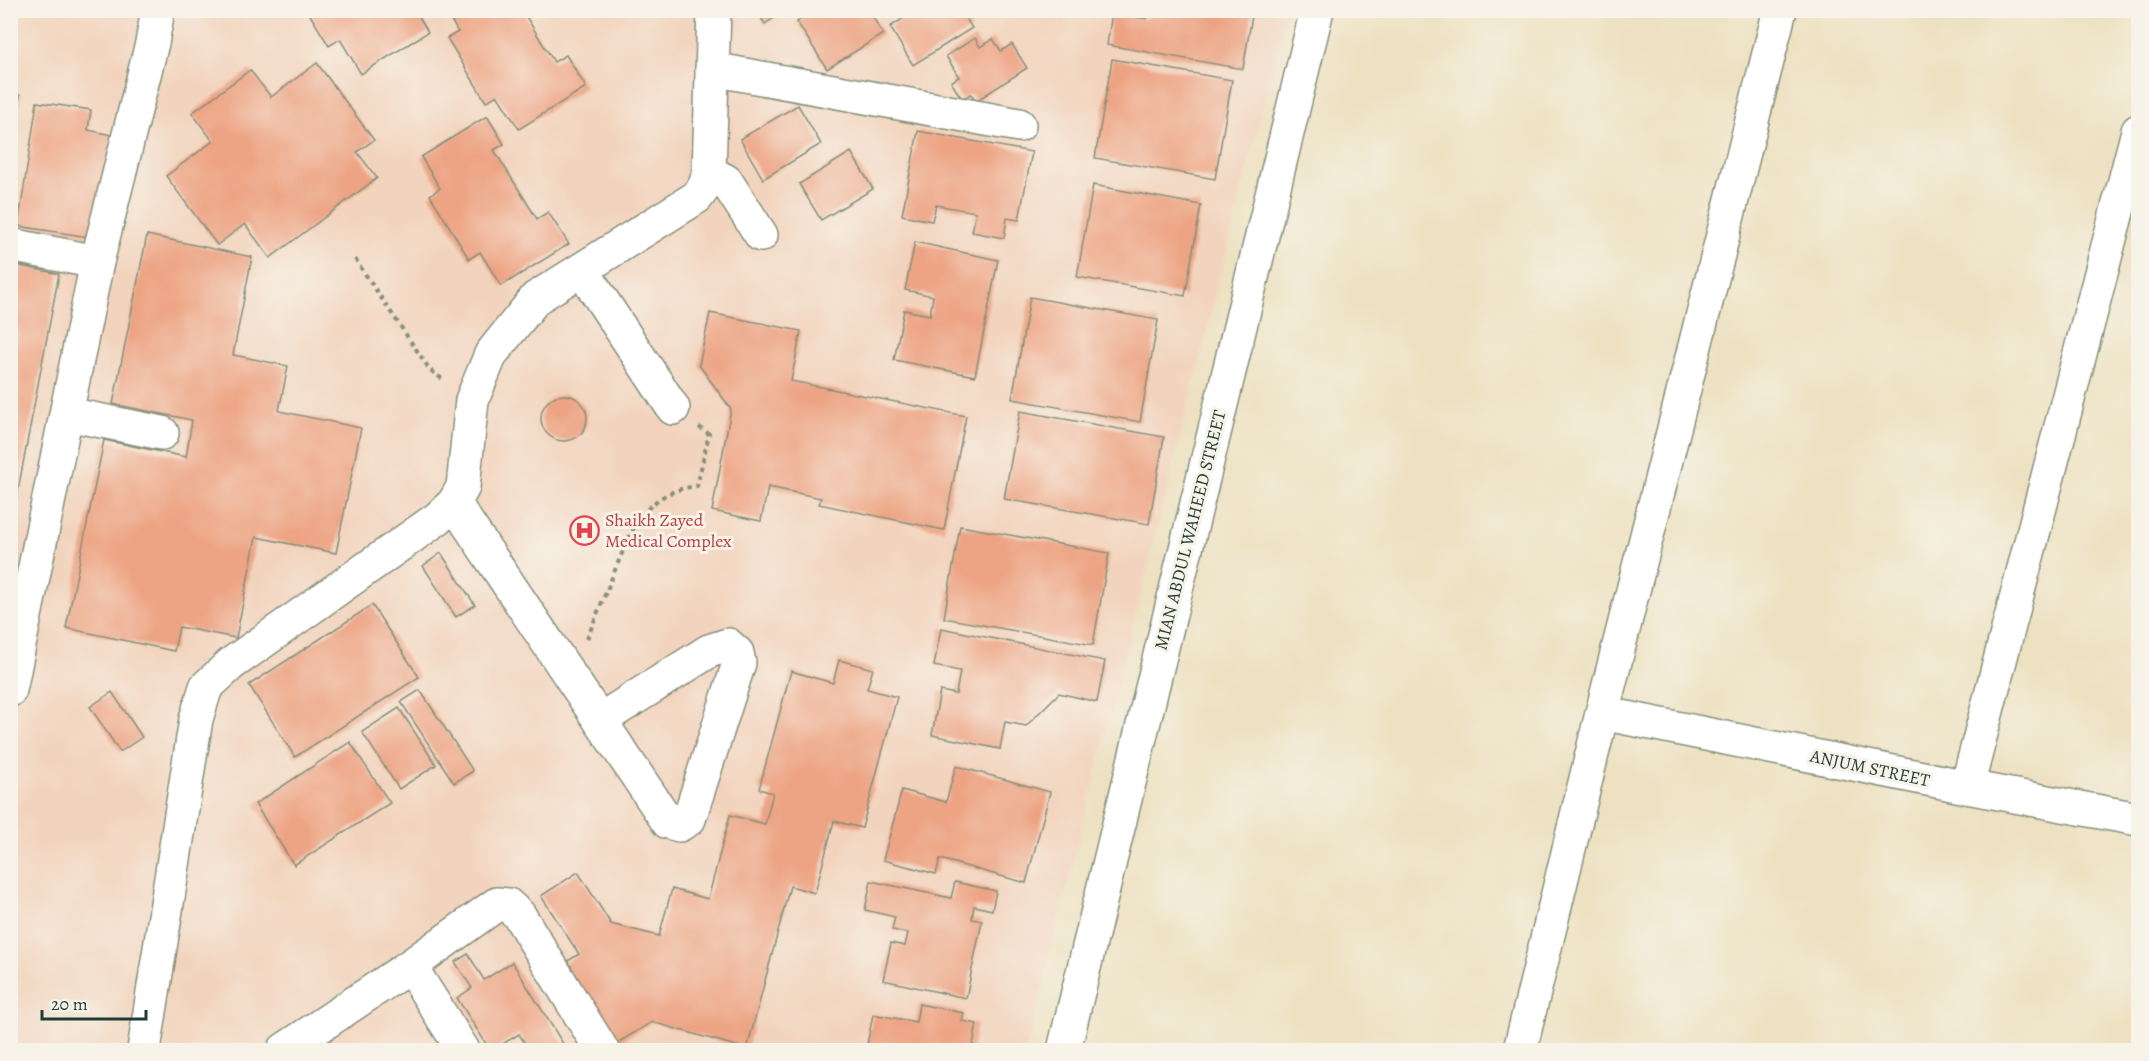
<svg xmlns="http://www.w3.org/2000/svg" width="2149" height="1061" font-family="Alegreya,serif">
<rect width="100%" height="100%" fill="#f7f3e8"/>
<filter id="ink" filterUnits="userSpaceOnUse"><feTurbulence type="fractalNoise" baseFrequency=".0167" numOctaves="2"/><feDisplacementMap in="SourceGraphic" scale="12" xChannelSelector="R" yChannelSelector="G"/><feConvolveMatrix kernelMatrix="1 2 1 2 8 2 1 2 1" color-interpolation-filters="sRGB"/></filter>
<filter id="wash" filterUnits="userSpaceOnUse"><feTurbulence type="fractalNoise" baseFrequency=".008" numOctaves="4" result="noise"/><feDisplacementMap in="SourceGraphic" scale="24" xChannelSelector="R" yChannelSelector="G"/><feGaussianBlur stdDeviation="1.35" result="paint"/><feColorMatrix in="noise" values="0 0 0 0 0 0 0 0 0 0 0 0 0 0 0 0 0 1.4 0 .05"/><feComposite in="paint" operator="in"/></filter>
<g filter="url(#wash)">
<rect width="100%" height="100%" fill="#ede1c1"/>
<polygon fill="#f2d4be" points="10,11 1287,11 1026,1050 11,1050"/>
<g id="blocks">
<g fill="#eda484">
<polygon points="105,10 130,10 129,16"/>
<polygon points="307,10 415,10 428,32 361,74 340,39 329,46"/>
<polygon points="445,10 522,10 554,62 566,55 586,87 519,129 497,95 486,102 447,38 458,32"/>
<polygon points="756,10 786,10 765,24"/>
<polygon points="815,10 869,10 883,34 827,69 797,22"/>
<polygon points="916,10 961,10 972,28 913,65 890,27"/>
<polygon points="1149,10 1253,10 1243,69 1107,45 1112,13 1147,19"/>
<polygon points="975,38 980,47 993,39 1001,51 1012,44 1027,68 976,101 971,94 962,99 951,82 959,77 946,56"/>
<polygon points="1112,59 1232,80 1215,179 1095,158"/>
<polygon points="317,63 374,140 357,152 377,178 270,258 245,224 217,245 166,176 213,141 192,113 250,70 271,97"/>
<polygon points="10,93 20,95 12,148 10,148"/>
<polygon points="37,102 91,110 88,130 112,135 95,238 18,226"/>
<polygon points="798,105 821,144 763,179 740,139"/>
<polygon points="487,116 504,144 494,150 537,219 548,212 569,244 501,286 480,252 469,259 430,195 440,188 421,157"/>
<polygon points="918,131 1032,152 1019,220 1007,218 1004,238 972,232 976,212 936,205 932,221 902,215"/>
<polygon points="851,152 873,189 821,220 799,184"/>
<polygon points="1093,185 1201,205 1185,296 1077,277"/>
<polygon points="147,235 252,257 233,355 288,366 279,411 361,428 336,553 256,537 236,638 179,627 174,651 66,628 104,440 186,457 192,420 113,404"/>
<polygon points="915,242 998,260 975,376 894,360 904,310 930,315 933,296 905,290"/>
<polygon points="10,264 59,274 12,522 10,522"/>
<polygon points="1030,297 1158,320 1140,422 1012,399"/>
<polygon points="710,313 801,331 791,381 966,416 944,530 819,504 821,498 768,487 761,521 712,511 731,409 699,365"/>
<circle cx="564" cy="418" r="23"/>
<polygon points="1020,411 1164,437 1149,524 1004,499"/>
<polygon points="960,526 1109,553 1093,645 944,618"/>
<polygon points="441,553 475,605 456,617 423,566"/>
<polygon points="372,605 419,677 295,757 249,685"/>
<polygon points="941,628 1105,661 1097,702 1059,693 1026,726 1005,722 1000,749 932,735 940,691 956,694 960,671 934,666"/>
<polygon points="839,660 873,669 867,689 897,697 862,828 834,821 815,893 790,886 747,1049 652,1022 614,1045 563,964 579,954 541,896 578,872 611,924 659,936 672,889 708,899 730,815 765,824 773,793 759,789 791,671 833,683"/>
<polygon points="420,690 473,771 454,783 401,702"/>
<polygon points="112,692 142,737 120,752 90,707"/>
<polygon points="399,708 436,765 399,789 362,732"/>
<polygon points="350,742 390,803 294,865 255,804"/>
<polygon points="956,766 1050,792 1026,883 940,859 936,874 883,860 902,790 946,802"/>
<polygon points="871,881 951,898 955,882 996,891 992,910 974,906 972,919 982,921 966,998 883,980 891,943 905,946 908,933 892,930 895,917 865,910"/>
<polygon points="468,954 484,980 512,962 567,1050 529,1050 519,1034 493,1050 490,1050 457,998 472,988 455,962"/>
<polygon points="919,1004 964,1013 962,1021 977,1024 972,1050 866,1050 873,1014 916,1022"/>
</g>
</g>
</g>
<g filter="url(#ink)">
<use href="#blocks" fill-opacity="0" stroke="#868f7a" stroke-width="1.5"/>
<g fill="none" stroke-linecap="round" stroke-linejoin="round">
<defs>
<g id="minor">
<polyline points="712,69 1019,125"/>
<polyline points="709,172 726,181 761,235"/>
<polyline points="10,245 97,262"/>
<polyline points="582,270 673,408"/>
<polyline points="67,414 162,433"/>
<polyline points="454,503 668,822 679,825 689,819 739,663 737,653 728,645 709,651 600,720"/>
<polyline points="10,690 97,262 152,43 158,10"/>
<polyline points="1602,713 1967,787 2138,819"/>
<polyline points="1967,787 2138,131"/>
<polyline points="410,966 463,1050"/>
<polyline points="144,1050 196,719 206,687 231,664 438,518 454,503 463,487 472,400 491,354 536,298 697,197 705,186 709,172 714,10"/>
<polyline points="284,1050 410,966 497,904 508,905 519,915 602,1050"/>
<polyline points="1064,1050 1317,10"/>
<polyline points="1520,1050 1602,713 1780,10"/>
</g>
</defs>
<use href="#minor" stroke="#868f7a" stroke-width="36"/>
<g stroke="#868f7a" stroke-width="4" stroke-dasharray="4.5 4.5" stroke-linecap="butt">
<polyline points="355,259 430,370 445,381"/>
<path d="M587,639C596,616 606,593 615,570C633,527 645,492 697,486L709,434L699,427"/>
</g>
<use href="#minor" stroke="#fff" stroke-width="33"/>
</g>
</g>
<defs>
<symbol id="hospital-ring" viewBox="-11 -11 22 22"><circle r="9.5" fill="#f7f3e8" stroke="#e0444e" stroke-width="1.5"/><path d="M-5-5h3v3.5h4V-5h3V5h-3V1.5h-4V5h-3Z" fill="#e0444e"/></symbol>
</defs>
<g fill-rule="evenodd">
<use href="#hospital-ring" x="568" y="514" width="33" height="33"/>
</g>
<g text-anchor="middle" stroke-width="6" stroke-linejoin="round" paint-order="stroke">
<g font-size="18" fill="#be3a42" stroke="#f7f3e8" text-anchor="start">
<text x="605" y="526">Shaikh Zayed<tspan x="605" dy="21">Medical Complex</tspan></text>
</g>
<g font-size="18" fill="#1f3d34" stroke="#f7f3e8">
<text transform="translate(1190 530) rotate(-76)" y="6">MIAN ABDUL WAHEED STREET</text>
<text transform="translate(1870 768) rotate(12)" y="6">ANJUM STREET</text>
</g>
</g>
<rect width="2149" height="1061" fill="none" stroke="#f7f3e8" stroke-width="36"/>
<path d="M42 1010v9h104v-9" fill="none" stroke="#1f3d34" stroke-width="3"/>
<text x="51" y="1010" font-size="18" fill="#1f3d34" stroke="#f7f3e8" stroke-width="4.5" paint-order="stroke">20 m</text>
</svg>
